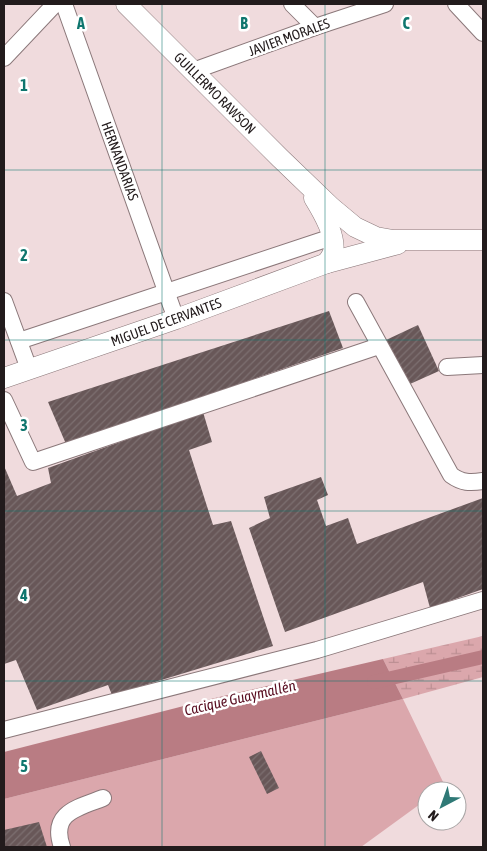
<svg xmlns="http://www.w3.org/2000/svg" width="487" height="851" font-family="'Asap Condensed',sans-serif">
<defs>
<pattern id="wetland-marsh" width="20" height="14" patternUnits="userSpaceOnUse" patternTransform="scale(1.25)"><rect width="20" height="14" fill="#dba7ac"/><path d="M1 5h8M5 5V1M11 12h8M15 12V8" fill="none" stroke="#bc8f93"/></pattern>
<pattern id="building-hatch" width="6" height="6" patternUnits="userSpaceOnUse" patternTransform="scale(1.25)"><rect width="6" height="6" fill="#685758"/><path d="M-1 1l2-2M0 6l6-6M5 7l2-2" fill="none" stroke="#7d7071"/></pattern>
</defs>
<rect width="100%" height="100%" fill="#f0dbdd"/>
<polygon fill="#dba7ac" points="403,699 445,786 439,791 427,791 427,799 361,847 4,847 4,799"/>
<polygon fill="url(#wetland-marsh)" points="483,636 483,677 403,699 383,659"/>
<polygon fill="#b97c83" points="383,659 403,699 4,799 4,752 215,698"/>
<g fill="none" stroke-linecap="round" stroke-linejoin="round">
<polyline stroke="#b97c83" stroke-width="14" points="374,682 483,657"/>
</g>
<g fill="url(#building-hatch)">
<polygon points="329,311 343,348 66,444 48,402"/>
<polygon points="418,325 439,371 410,384 386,340"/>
<polygon points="203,412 212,442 189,450 213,525 231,521 273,646 112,695 108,685 37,710 16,660 4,664 4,466 17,496 51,483 48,468"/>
<polygon points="321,477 328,495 317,500 326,526 348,518 357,544 483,498 483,589 430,608 423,582 285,632 249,528 270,518 264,497"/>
<polygon points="261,751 279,788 267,794 249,757"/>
<polygon points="39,822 47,847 4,847 4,830"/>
</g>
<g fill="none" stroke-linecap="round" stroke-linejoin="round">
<defs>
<g id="minor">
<polyline points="64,4 176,319"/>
<polyline points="292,4 315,27"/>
<polyline points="456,4 483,33"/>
<polyline points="4,58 55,4"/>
<polyline points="193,71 315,27 385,4"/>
<polyline points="4,301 29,369"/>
<path d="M356,302L451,475C462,483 470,483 483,481"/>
<polyline points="19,341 332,237"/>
<polyline points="447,367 483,365"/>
<polyline points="4,400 33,462 379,346"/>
<polyline points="4,730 317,650 483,600"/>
<path d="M62,847C50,813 77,808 103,798"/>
</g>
<g id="major">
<polyline points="126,4 280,158 331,207 355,227 376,237 393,240 483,240"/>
<path d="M314,198C322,211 337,237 333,252C332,256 329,259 327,263"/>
<polyline points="4,378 176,319 327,263 398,244"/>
</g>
</defs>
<use href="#minor" stroke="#8b787a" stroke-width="18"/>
<use href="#major" stroke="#8b787a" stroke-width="21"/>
<use href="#minor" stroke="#fff" stroke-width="16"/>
<use href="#major" stroke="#fff" stroke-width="20"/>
</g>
<path fill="none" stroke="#0f766e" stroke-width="1" stroke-opacity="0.55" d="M162,4V847M325,4V847M4,170H483M4,340H483M4,511H483M4,681H483"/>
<g text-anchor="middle" stroke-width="5" stroke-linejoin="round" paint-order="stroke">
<g font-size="14" fill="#221b1c" stroke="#fff">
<text transform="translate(289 37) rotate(-20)" y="5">JAVIER MORALES</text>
<text transform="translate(215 93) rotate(45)" y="5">GUILLERMO RAWSON</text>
<text transform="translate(120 161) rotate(70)" y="5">HERNANDARIAS</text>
<text transform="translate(166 322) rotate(-20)" y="5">MIGUEL DE CERVANTES</text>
</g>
<g font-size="15" font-style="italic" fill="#590e21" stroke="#fff">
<text transform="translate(240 698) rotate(-13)" y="5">Cacique Guaymallén</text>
</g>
</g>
<g font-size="16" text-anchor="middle" font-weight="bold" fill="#0f766e" stroke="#fff" stroke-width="5" stroke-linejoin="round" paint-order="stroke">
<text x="81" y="29">A</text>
<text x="244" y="29">B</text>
<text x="406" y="29">C</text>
<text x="24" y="91">1</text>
<text x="24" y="261">2</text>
<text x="24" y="431">3</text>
<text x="24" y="601">4</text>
<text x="24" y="772">5</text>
</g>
<rect width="487" height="851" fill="none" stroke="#221b1c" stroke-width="10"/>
<g transform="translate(442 806) rotate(221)"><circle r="24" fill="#ffffff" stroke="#a7a4a4"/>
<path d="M0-4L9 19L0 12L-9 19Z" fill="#2f7976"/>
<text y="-8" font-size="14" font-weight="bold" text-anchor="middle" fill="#221b1c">N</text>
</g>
</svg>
